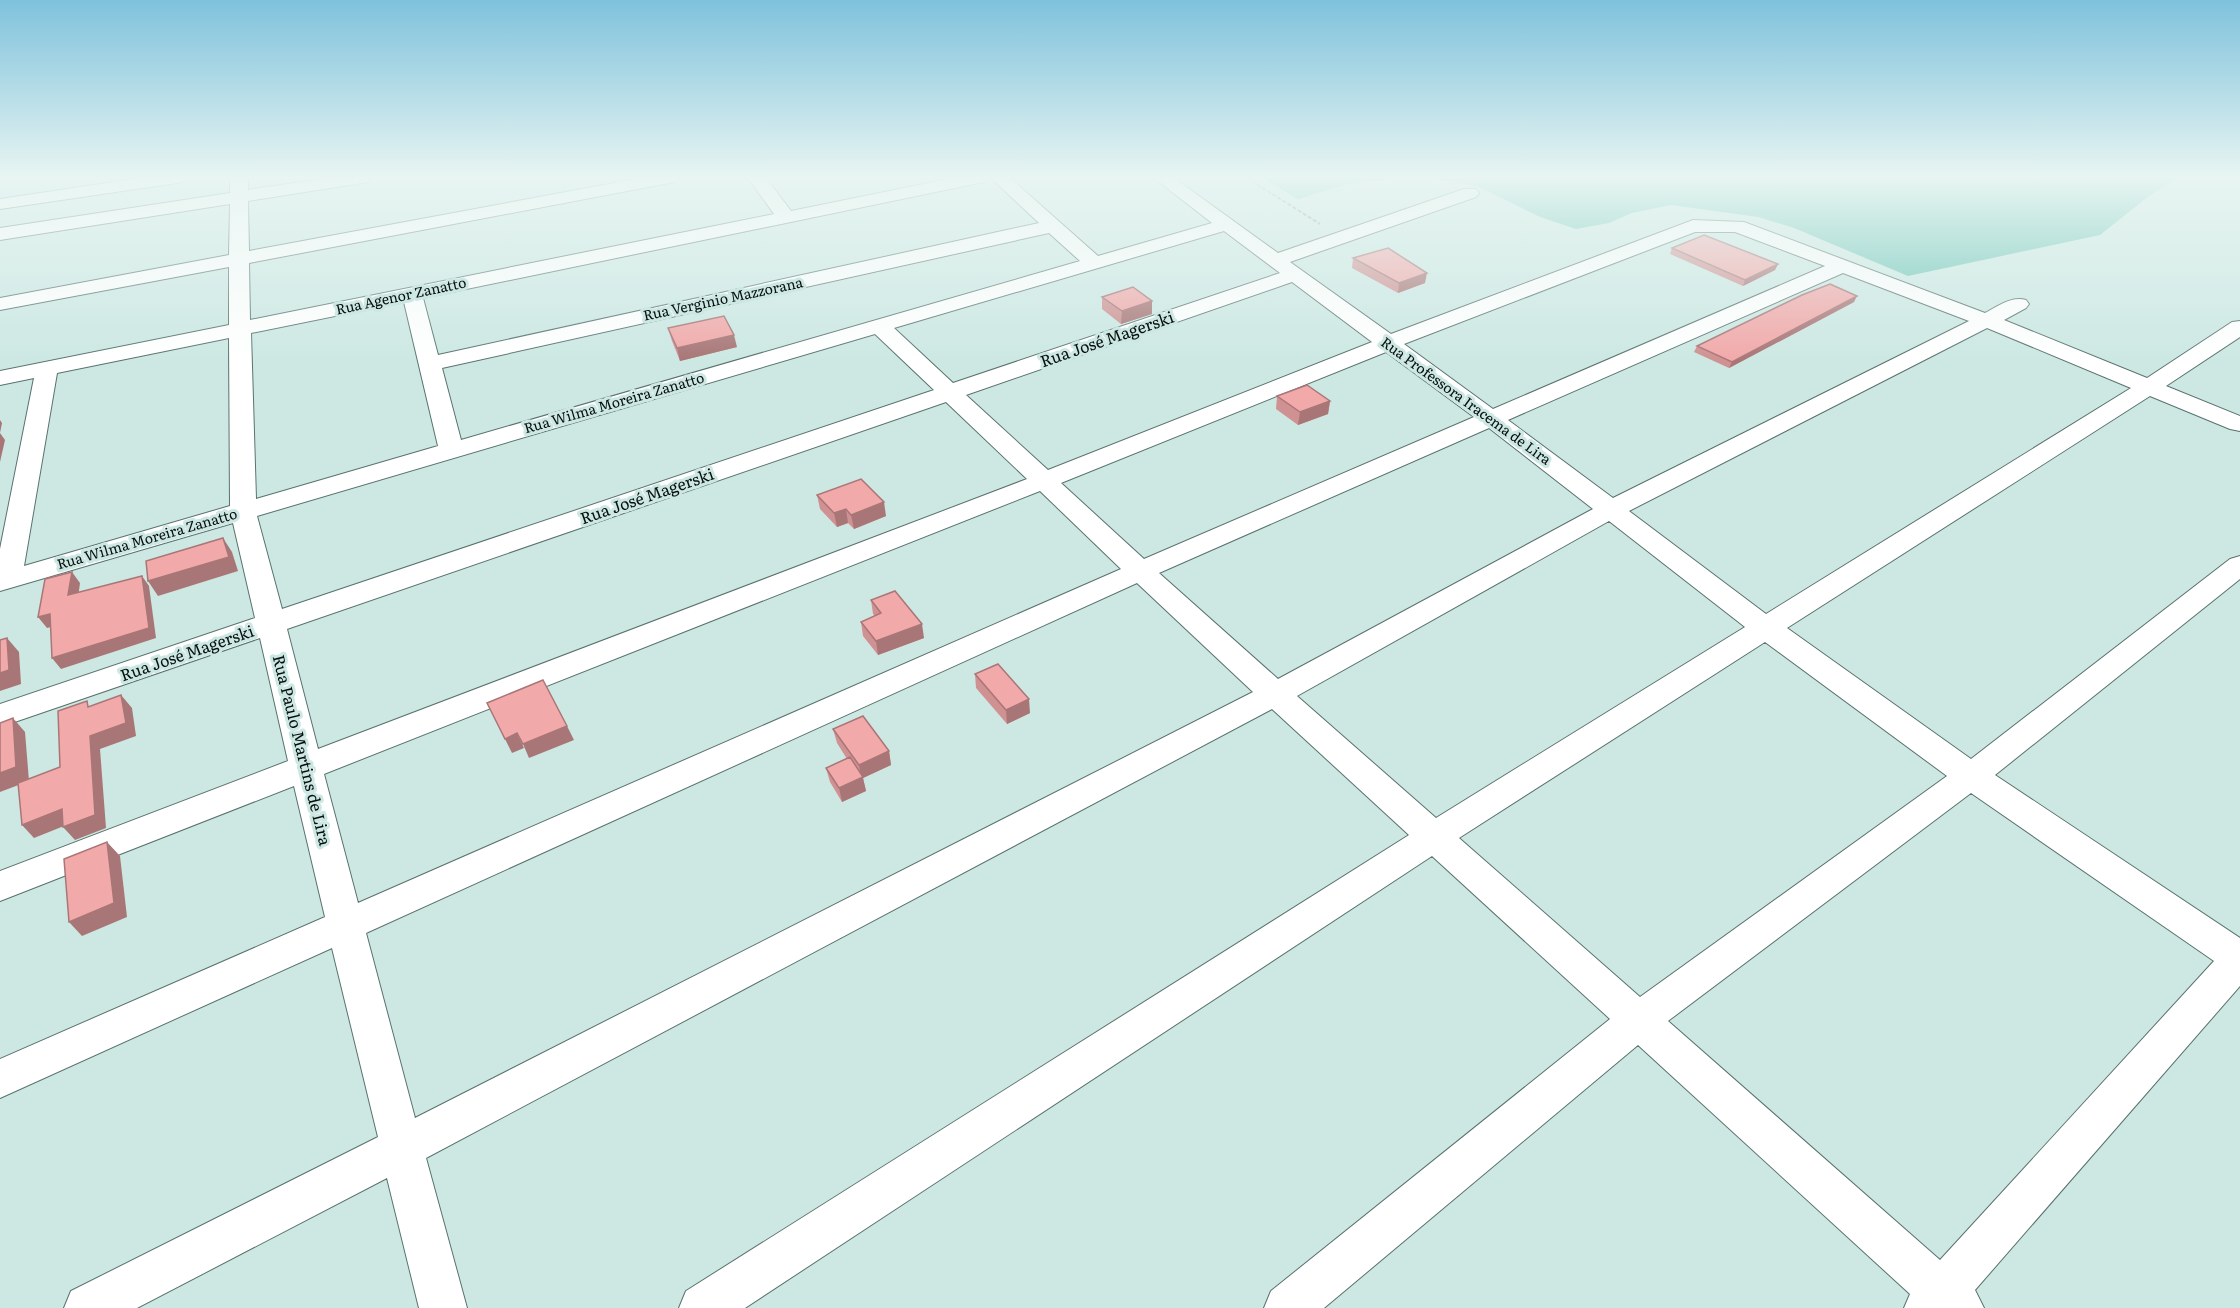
<svg xmlns="http://www.w3.org/2000/svg" width="2240" height="1308" font-family="Literata,serif">
<rect width="100%" height="100%" fill="#cde8e3"/>
<g fill="#6ec5b7">
<polygon points="1263,178 1401,178 1352,183 1298,199"/>
<polygon points="1420,178 2177,178 2149,196 2100,235 1908,276 1794,228 1758,217 1671,205 1632,213 1609,223 1576,229 1540,217 1479,187 1451,181"/>
</g>
<g fill="none" stroke-linecap="round" stroke-linejoin="round">
<defs>
<g id="minor">
<polygon points="141,178 186,178 183,182 177,183 0,209 0,199"/>
<path d="M230,178H248V190L328,178H371L368,182L362,183L248,201L249,251L641,178H678L675,182L669,183L249,263L250,320L774,214L748,178H766L791,211L953,178H988L985,182L979,183L423,298L438,355L1039,223L991,178H1010L1098,256L1212,223L1154,178H1174L1278,253L1464,189H1476L1479,193L1476,197L1290,262L1391,334L1693,220L1744,222L1985,313C1998,306 2012,296 2026,300L2029,304L2026,308L2004,320L2147,378L2232,322L2240,321V337L2166,386L2240,416V431L2230,429L2150,396L1787,628L1971,759L2230,559L2240,556V579L1995,775L2240,938V986L1975,1290L1984,1308H1904L1910,1294L1638,1045L1324,1308H1264L1271,1291L1610,1019L1432,856L745,1308H679L686,1291L1409,835L1272,709L426,1158L467,1308H419L387,1178L137,1308H64L71,1291L378,1137L332,948L0,1098V1059L325,917L294,786L0,901V871L288,761L260,638L0,727V704L255,618L233,523L0,591V549L34,378L0,385V371L229,325V267L0,310V298L229,255L230,204L0,240V228L230,193ZM1224,231L1280,273L953,383L894,328ZM1695,232H1735L1825,266L1493,409L1404,344ZM1049,233L1080,261L461,440L442,368ZM1843,273L1969,321L1613,498L1508,420ZM1292,282L1372,342L1048,470L966,395ZM404,302L438,446L256,499L251,333ZM1987,328L2131,388L1766,614L1629,511ZM875,334L934,390L282,609L257,516ZM229,338L230,506L24,566L57,373ZM1386,352L1474,417L1144,559L1061,483ZM946,402L1027,479L318,749L287,629ZM1489,428L1593,509L1278,679L1159,573ZM1040,491L1121,569L358,903L324,774ZM1609,521L1745,627L1436,818L1297,696ZM1137,583L1253,692L415,1118L366,933ZM1765,642L1947,776L1640,997L1459,838ZM1971,793L2214,961L1940,1260L1668,1021Z"/>
</g>
</defs>
<use href="#minor" stroke="#59726d" stroke-width="2"/>
<polyline stroke="#8a9e9a" stroke-width="2" stroke-dasharray="4 2" stroke-linecap="butt" points="1247,178 1320,224"/>
<use href="#minor" fill="#fff" fill-rule="evenodd"/>
</g>
<g fill="#d09192">
<polygon points="1672,248 1778,264 1775,270 1743,286 1670,254"/>
<polygon points="1353,258 1425,283 1398,293 1352,268"/>
<polygon points="1102,297 1152,301 1152,314 1121,324 1102,309"/>
<polygon points="1854,302 1729,368 1694,352 1697,346"/>
<polygon points="668,328 737,347 680,361 672,341"/>
<polygon points="1277,396 1330,401 1328,414 1298,425 1276,409"/>
<polygon points="817,495 886,516 854,529 848,523 837,527 820,509"/>
<polygon points="871,600 924,638 878,655 863,636 861,622 875,616 873,614"/>
<polygon points="975,674 1030,713 1007,724 976,688"/>
<polygon points="833,729 889,751 891,765 863,778 866,791 842,802 830,782 826,768 847,759 837,743"/>
</g>
<g fill="#a97677">
<polygon points="1778,264 1775,270 1743,286 1745,280"/>
<polygon points="1427,273 1425,283 1398,293 1399,283"/>
<polygon points="1857,296 1854,302 1729,368 1732,362"/>
<polygon points="1152,301 1152,314 1121,324 1122,311"/>
<polygon points="734,335 737,347 680,361 677,348"/>
<polygon points="1330,401 1328,414 1298,425 1300,412"/>
<polygon points="0,420 2,423 0,433"/>
<polygon points="0,433 5,440 0,462"/>
<polygon points="884,502 886,516 854,529 851,515"/>
<polygon points="846,509 848,523 837,527 834,513"/>
<polygon points="223,538 232,552 238,571 158,596 148,581"/>
<polygon points="72,572 80,583 77,606 68,595"/>
<polygon points="142,576 149,586 156,638 61,669 52,658"/>
<polygon points="50,614 59,625 47,628 38,617"/>
<polygon points="922,624 924,638 878,655 876,641"/>
<polygon points="7,638 19,652 21,684 0,691 0,673"/>
<polygon points="121,695 132,708 136,736 100,749 106,828 75,840 63,827 90,736"/>
<polygon points="1029,699 1030,713 1007,724 1006,710"/>
<polygon points="13,718 25,732 29,781 0,792 0,773"/>
<polygon points="567,726 574,740 529,758 523,744"/>
<polygon points="517,733 524,748 512,753 505,739"/>
<polygon points="889,751 891,765 863,778 866,791 842,802 839,788 861,778 859,765"/>
<polygon points="62,809 74,822 34,838 22,825"/>
<polygon points="107,842 120,856 127,917 82,936 69,922"/>
</g>
<g fill="#f2a9aa" stroke="#a97677" stroke-width="1.5">
<polygon points="1704,235 1778,264 1745,280 1672,248"/>
<polygon points="1388,248 1427,273 1399,283 1353,258"/>
<polygon points="1830,284 1857,296 1732,362 1697,346 1802,295"/>
<polygon points="1133,287 1152,301 1122,311 1102,297"/>
<polygon points="724,316 734,335 677,348 668,328"/>
<polygon points="1307,385 1330,401 1300,412 1277,396"/>
<polygon points="861,479 884,502 851,515 846,509 834,513 817,495"/>
<polygon points="223,538 229,557 148,581 146,561"/>
<polygon points="72,572 68,595 142,576 149,628 52,658 50,614 38,617 45,579"/>
<polygon points="895,591 922,624 876,641 861,622 881,613 871,600"/>
<polygon points="7,638 9,670 0,673 0,640"/>
<polygon points="998,664 1029,699 1006,710 975,674"/>
<polygon points="543,680 567,726 523,744 517,733 505,739 487,703"/>
<polygon points="121,695 126,723 90,736 95,815 63,827 62,809 22,825 18,783 60,767 58,711 87,701 88,707"/>
<polygon points="863,716 889,751 859,765 833,729"/>
<polygon points="13,718 16,767 0,773 0,723"/>
<polygon points="850,757 863,777 839,788 826,768"/>
<polygon points="107,842 114,903 69,922 64,859"/>
</g>
<linearGradient id="sky" x2="0" y2="1"><stop stop-color="#7fc2dc"/><stop offset="0.49" stop-color="#e8f5f2"/><stop offset="1" stop-color="#e8f5f2" stop-opacity="0"/></linearGradient>
<rect width="2240" height="361" fill="url(#sky)"/>
<g text-anchor="middle" stroke-width="6" stroke-linejoin="round" paint-order="stroke">
<g font-size="14" fill="#060f0d" stroke="#cde8e3">
<text transform="translate(401 296) rotate(-12)" y="5">Rua Agenor Zanatto</text>
<text transform="translate(723 299) rotate(-12)" y="5">Rua Verginio Mazzorana</text>
<text transform="translate(1466 401) rotate(36)" y="5">Rua Professora Iracema de Lira</text>
<text transform="translate(614 403) rotate(-16)" y="5">Rua Wilma Moreira Zanatto</text>
<text transform="translate(147 539) rotate(-16)" y="5">Rua Wilma Moreira Zanatto</text>
</g>
<g font-size="16" fill="#060f0d" stroke="#cde8e3">
<text transform="translate(1107 339) rotate(-19)" y="6">Rua José Magerski</text>
<text transform="translate(647 496) rotate(-19)" y="6">Rua José Magerski</text>
<text transform="translate(187 653) rotate(-19)" y="6">Rua José Magerski</text>
<text transform="translate(302 750) rotate(76)" y="6">Rua Paulo Martins de Lira</text>
</g>
</g>
</svg>
